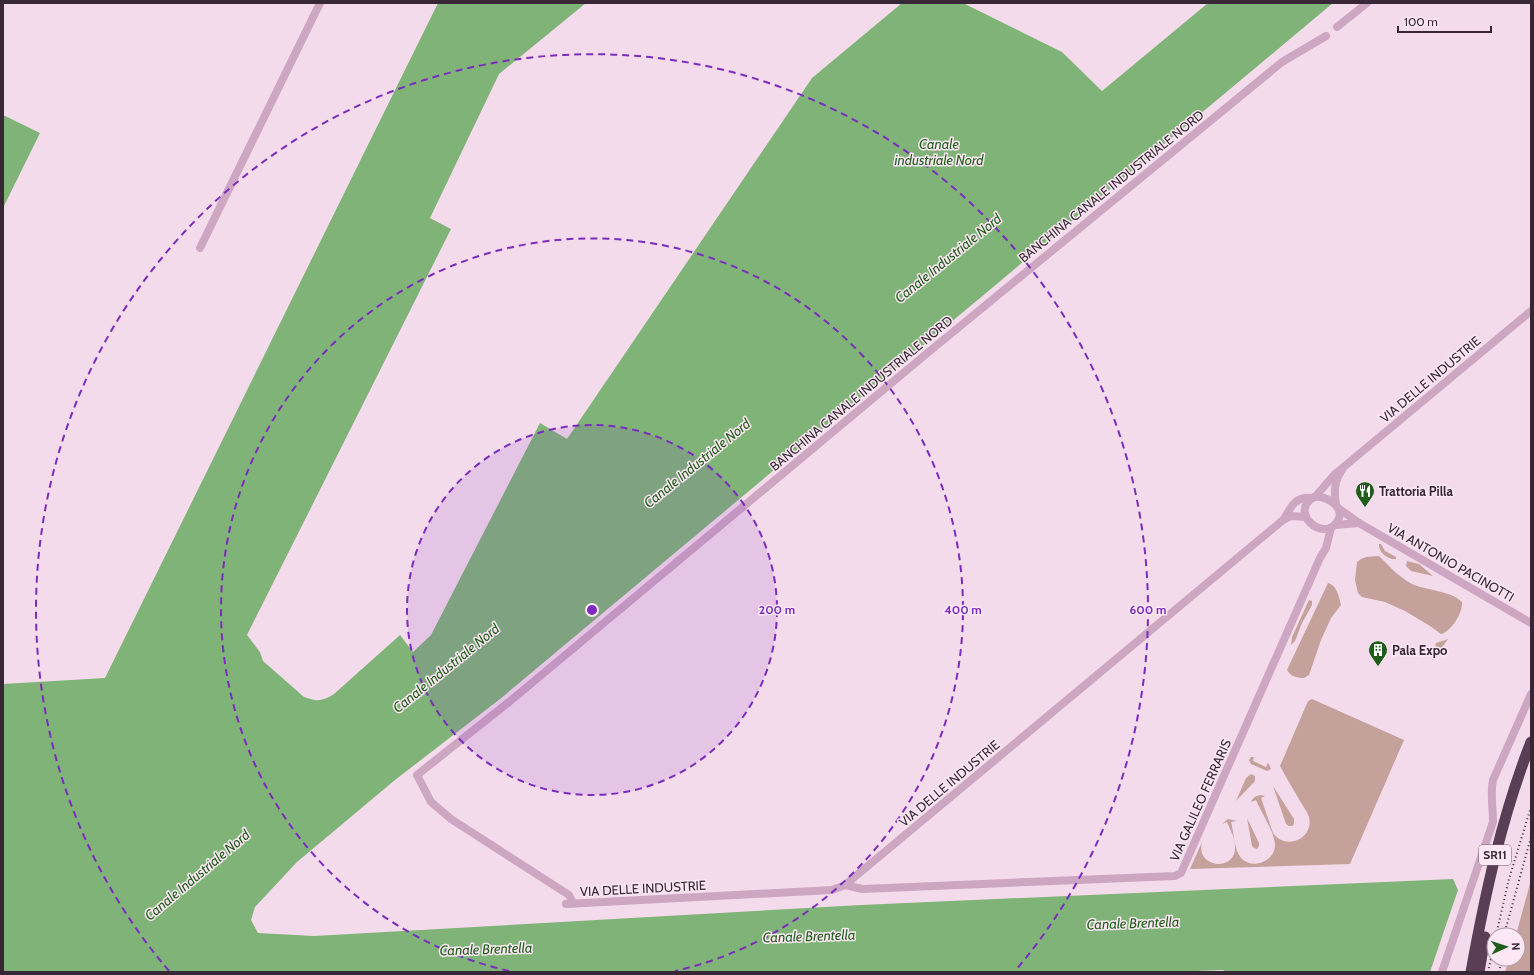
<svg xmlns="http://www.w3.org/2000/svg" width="1534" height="975" font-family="Cabin,sans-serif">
<rect width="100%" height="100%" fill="#f4dbeb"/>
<g fill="#c4a19a">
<path d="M1379,544H1381L1385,551L1396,557V559C1388,560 1378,552 1379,544Z"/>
<path d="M1379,556C1389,566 1399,577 1412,584C1427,591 1450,590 1462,602C1463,612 1452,631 1441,634L1430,626L1405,611L1385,602L1362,597L1358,593L1355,580L1357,562L1361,559L1366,557Z"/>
<polygon points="1407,561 1419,564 1433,576 1411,571 1406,566"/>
<path d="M1328,583C1337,585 1339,597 1341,605L1331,618L1321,640L1309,675L1304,678C1297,678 1290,676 1287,670Z"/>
<polygon points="1309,600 1312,601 1312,605 1302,623 1295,641 1291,645 1292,637"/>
<polygon points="1448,639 1433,660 1432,660 1436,643"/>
<path d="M1312,699L1404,740L1350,864L1190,869L1202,842C1195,869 1237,872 1235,846C1235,838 1230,829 1227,822L1222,824L1228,819L1237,821L1231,822C1234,833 1234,849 1241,858C1252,870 1275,862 1275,845C1275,833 1261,812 1256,800L1251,802C1253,797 1259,794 1265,796L1261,798L1273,833C1286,851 1314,839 1309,817C1307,811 1303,806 1300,801C1293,789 1286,777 1280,766L1308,701Z"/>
<polygon points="1251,757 1254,757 1253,761 1266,767 1268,763 1269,764 1271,769 1267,771 1251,764 1249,760"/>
<polygon points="1251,774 1255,776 1255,781 1236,801 1246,778"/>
<polygon points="1273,786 1294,819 1294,823 1293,826 1289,826 1286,824"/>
<polygon points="1247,818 1259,843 1259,846 1257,849 1254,848 1252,846"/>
<polygon points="1531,880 1531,972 1505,972 1509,959 1518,959 1518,935 1516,935"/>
</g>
<g fill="#80b378">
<path d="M438,3H586L499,74L430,218L451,229L247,635L260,652L263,661L304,697C317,702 323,701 334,694L400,635L413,652L431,635L540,423L567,439L812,78L902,3H963L1062,52L1102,91L1208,3H1333L500,699L395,780L297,862L255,907L251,920L258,933L314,936L861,905L1453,879L1458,890L1430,972H1226L1223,970L1170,972H3V684L105,678Z"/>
<polygon points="3,115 40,133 3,208"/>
</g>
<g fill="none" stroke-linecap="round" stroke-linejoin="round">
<g stroke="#cda6c2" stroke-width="8">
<polyline points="1337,27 1367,3"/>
<polyline points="200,248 320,3"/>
<path d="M1314,497C1327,495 1347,508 1337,522C1323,543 1288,512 1314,497Z"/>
<polyline points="1315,497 1334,475 1531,311"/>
<path d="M1336,505C1334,492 1334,481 1342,470"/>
<polyline points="1338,508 1359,523 1531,623"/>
<path d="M1284,519C1291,506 1296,496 1312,498"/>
<polyline points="1335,525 1359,523"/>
<polyline points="845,885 862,889 1175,876 1181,873 1320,558 1326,548 1331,528"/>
<polyline points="573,903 569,895 451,819 431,802 417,775 509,702 925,355 1282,62 1326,36"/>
<polyline points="566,904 832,890 845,885 1283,520 1291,516 1306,517"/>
<path d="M1442,972L1493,822C1493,807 1490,794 1493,780L1531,694"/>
</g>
<g stroke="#5a3e56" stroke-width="11">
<path d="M1471,972C1485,894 1502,816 1531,742"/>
<polyline points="1479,972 1485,937"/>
</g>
<g stroke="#382836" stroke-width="2" stroke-dasharray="1 3" stroke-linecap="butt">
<polyline points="1496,935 1509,879 1531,807"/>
<polyline points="1504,935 1531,837"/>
<polyline points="1488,972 1494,944"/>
<polyline points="1499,972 1502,959"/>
</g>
</g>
<circle cx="592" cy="610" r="185" fill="#7b2cbf" fill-opacity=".12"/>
<g fill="none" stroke="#7b2cbf" stroke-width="2" stroke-dasharray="7 5">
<circle cx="592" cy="610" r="185"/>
<path d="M509 971A371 371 0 1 1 675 971"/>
<path d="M169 971A556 556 0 1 1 1015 971"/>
</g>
<defs>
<symbol id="restaurant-pin" viewBox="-11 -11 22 30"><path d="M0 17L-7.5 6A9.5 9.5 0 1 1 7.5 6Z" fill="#215d1a" stroke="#fbe8f4"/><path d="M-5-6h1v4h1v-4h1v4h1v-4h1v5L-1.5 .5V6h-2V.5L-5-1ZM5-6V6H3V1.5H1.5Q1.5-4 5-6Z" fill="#fff"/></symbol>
<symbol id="building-pin" viewBox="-11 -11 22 30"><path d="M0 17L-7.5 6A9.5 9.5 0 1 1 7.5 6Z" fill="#215d1a" stroke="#fbe8f4"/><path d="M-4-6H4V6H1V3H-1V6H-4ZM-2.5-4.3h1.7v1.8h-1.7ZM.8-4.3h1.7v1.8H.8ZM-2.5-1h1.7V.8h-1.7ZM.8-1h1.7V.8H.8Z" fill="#fff"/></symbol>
</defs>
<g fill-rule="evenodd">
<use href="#restaurant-pin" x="1354" y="480" width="22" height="30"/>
<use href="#building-pin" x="1367" y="639" width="22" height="30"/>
</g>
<g text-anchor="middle" stroke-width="3" stroke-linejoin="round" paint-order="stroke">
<rect fill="#fbe8f4" stroke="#72626f" stroke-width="1" x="1479" y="845" width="32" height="20" rx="3"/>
<g font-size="12" font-weight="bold" fill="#382836">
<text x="1495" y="859">SR11</text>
</g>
<g font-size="13" fill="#382836" stroke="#fbe8f4">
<text transform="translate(1111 186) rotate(-39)" y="5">BANCHINA CANALE INDUSTRIALE NORD</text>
<text transform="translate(1430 379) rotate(-40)" y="5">VIA DELLE INDUSTRIE</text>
<text transform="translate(861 393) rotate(-40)" y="5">BANCHINA CANALE INDUSTRIALE NORD</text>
<text transform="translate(1451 562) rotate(30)" y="5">VIA ANTONIO PACINOTTI</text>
<text transform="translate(949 783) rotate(-40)" y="5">VIA DELLE INDUSTRIE</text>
<text transform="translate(1200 800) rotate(-66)" y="5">VIA GALILEO FERRARIS</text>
<text transform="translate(643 888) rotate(-3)" y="5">VIA DELLE INDUSTRIE</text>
</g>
<g font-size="13" font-weight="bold" fill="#382836" stroke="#fbe8f4" text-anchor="start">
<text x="1379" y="496">Trattoria Pilla</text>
<text x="1392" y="655">Pala Expo</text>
</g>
<g font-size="14" font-style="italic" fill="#215d1a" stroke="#fbe8f4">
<text x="939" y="149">Canale<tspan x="939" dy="16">industriale Nord</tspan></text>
<text transform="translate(948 258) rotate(-39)" y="5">Canale Industriale Nord</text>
<text transform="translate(697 463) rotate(-39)" y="5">Canale Industriale Nord</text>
<text transform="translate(446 668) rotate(-39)" y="5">Canale Industriale Nord</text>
<text transform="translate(197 875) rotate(-40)" y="5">Canale Industriale Nord</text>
<text transform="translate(1133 923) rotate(-2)" y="5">Canale Brentella</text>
<text transform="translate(809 936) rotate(-2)" y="5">Canale Brentella</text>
<text transform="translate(486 949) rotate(-2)" y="5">Canale Brentella</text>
</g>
</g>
<circle cx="592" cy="610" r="6" fill="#7b2cbf" stroke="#fbe8f4" stroke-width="2"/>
<g font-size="12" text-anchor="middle" font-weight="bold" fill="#7b2cbf" stroke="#fbe8f4" stroke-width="3" stroke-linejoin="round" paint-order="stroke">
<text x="777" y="614">200 m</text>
<text x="963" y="614">400 m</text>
<text x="1148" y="614">600 m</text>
</g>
<rect width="1534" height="975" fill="none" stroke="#382836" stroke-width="8"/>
<g transform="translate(1506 947) rotate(87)"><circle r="19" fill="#fbe8f4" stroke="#ad9ba8"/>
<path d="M0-3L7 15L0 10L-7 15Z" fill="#215d1a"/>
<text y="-6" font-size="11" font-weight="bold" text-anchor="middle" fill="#382836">N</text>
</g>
<path d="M1398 26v6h93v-6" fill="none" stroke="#382836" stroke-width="2"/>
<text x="1404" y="26" font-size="12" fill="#382836" stroke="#fbe8f4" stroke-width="3" paint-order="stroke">100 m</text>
</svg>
